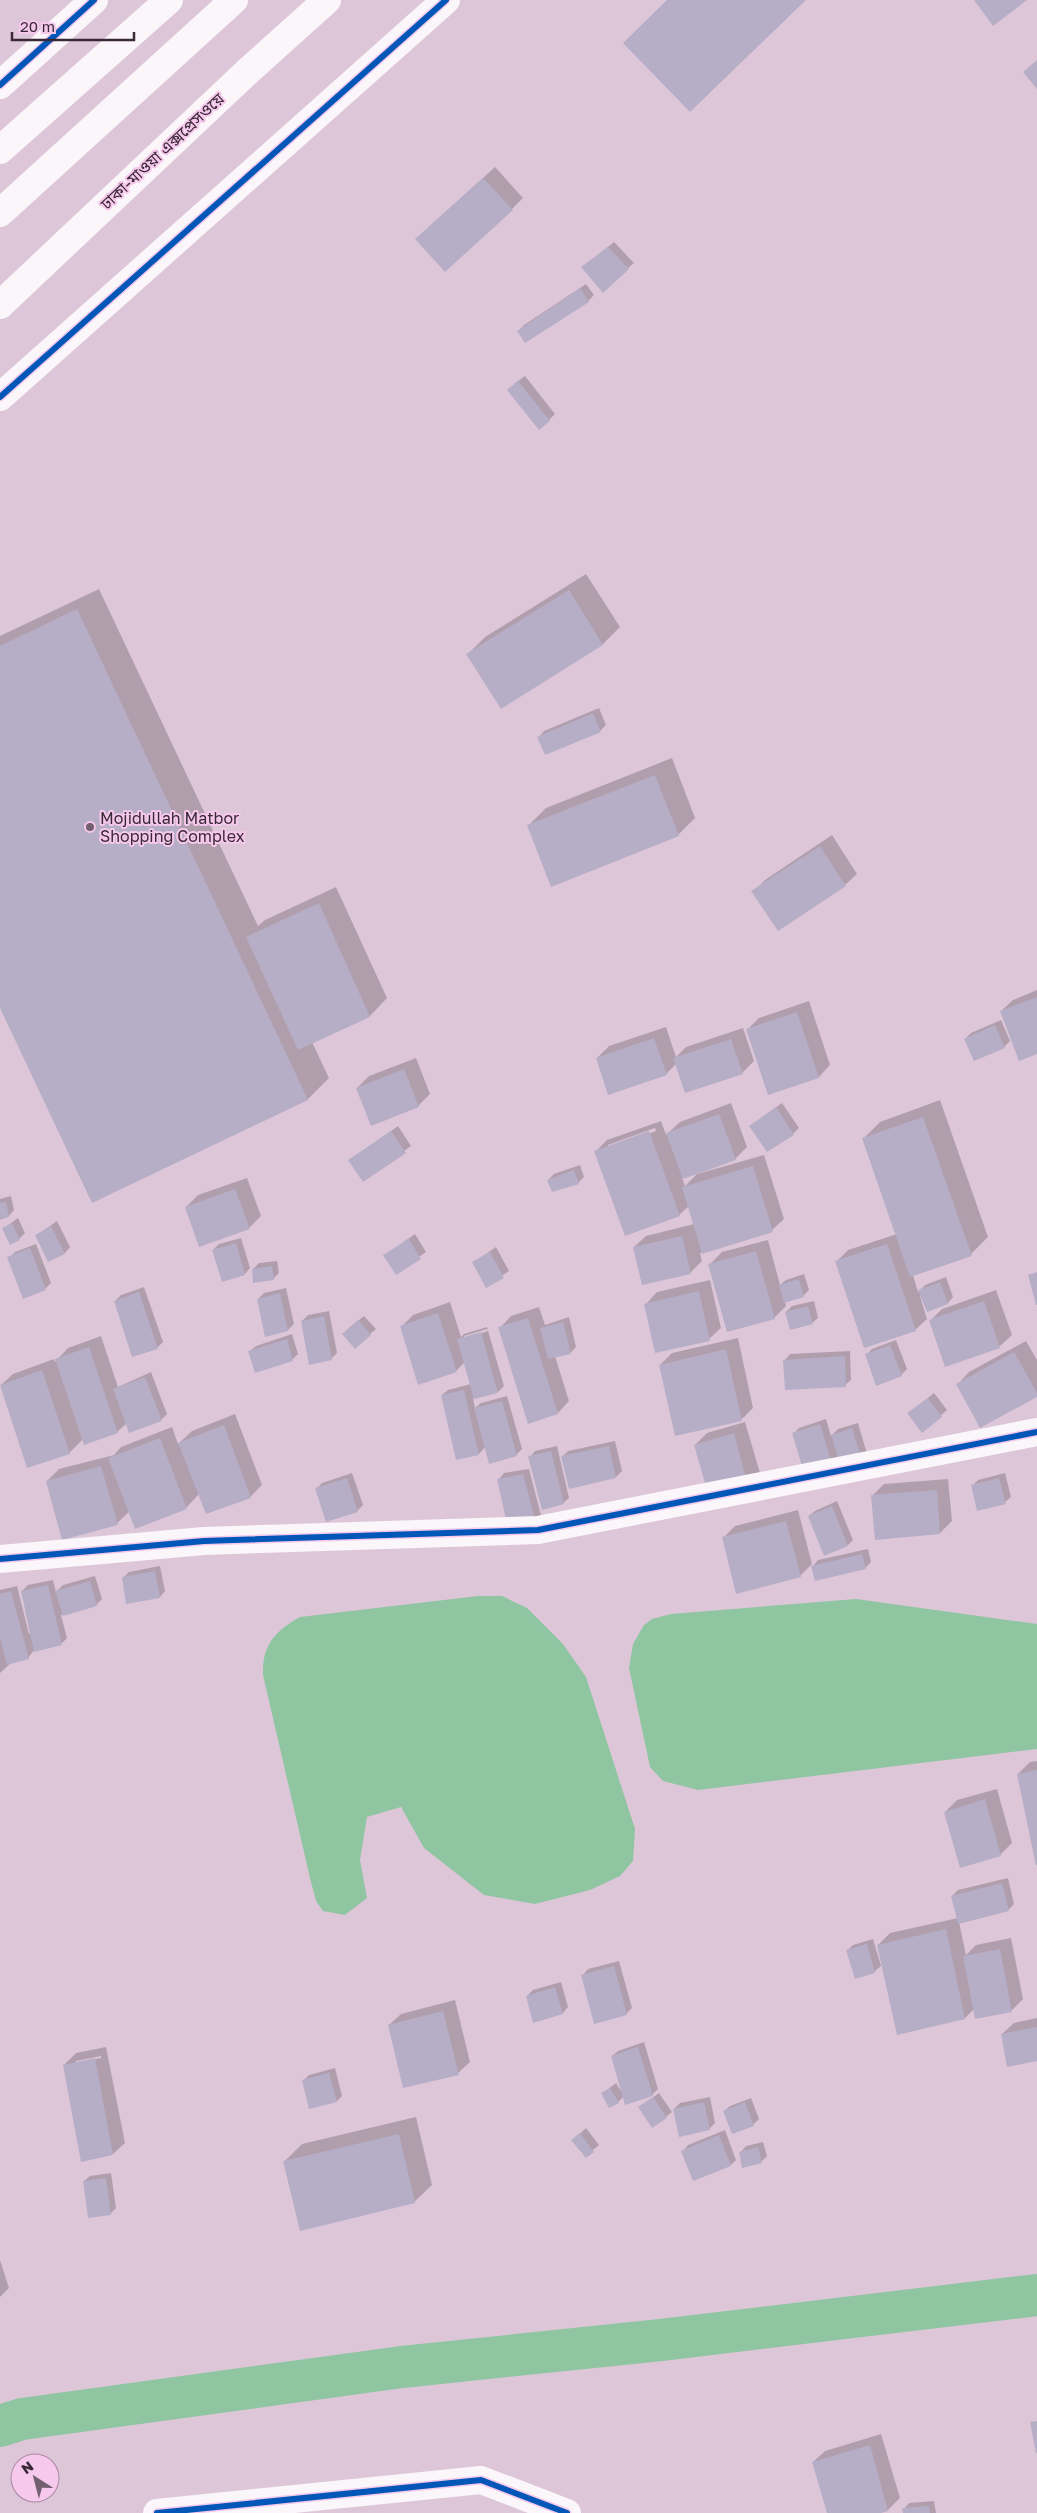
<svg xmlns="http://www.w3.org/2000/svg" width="1037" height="2513" font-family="'Golos Text','Noto Sans Bengali',sans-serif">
<rect width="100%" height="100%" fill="#dec6d9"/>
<g fill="#90c5a2">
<path d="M478,1596H502L527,1608L563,1644L586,1677L635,1829L633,1861L620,1876L590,1890L535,1904L484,1895L424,1848L401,1807L367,1817L360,1860L367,1898L345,1915L323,1911L316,1901L310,1878L263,1675C262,1645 275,1631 300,1617Z"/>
<polygon points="856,1599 1037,1624 1037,1749 698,1790 663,1781 650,1767 629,1668 633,1644 644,1625 652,1619 671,1614"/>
</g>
<g fill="#0003" fill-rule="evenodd">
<polygon points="495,167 523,198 512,209 429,227"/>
<polygon points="614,242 634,263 628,268 583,267"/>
<polygon points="586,284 594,295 588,301 526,342 519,331 524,325"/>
<polygon points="525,376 555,414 549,420 514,384"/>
<polygon points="586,574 620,627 603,644 501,707 468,654 485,637"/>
<polygon points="99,589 258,926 265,920 336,887 387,998 370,1016 312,1042 329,1078 308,1099 92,1201 0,1005 0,636"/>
<polygon points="599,708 606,725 600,731 539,737 544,731"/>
<polygon points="672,758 695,818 678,835 528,826 546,808"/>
<polygon points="832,835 857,874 845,885 753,892 765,880"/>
<polygon points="1037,990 1037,1053 1001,1011 1013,1000"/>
<polygon points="809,1001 830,1065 819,1077 747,1030 759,1018"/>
<polygon points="1001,1020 1010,1041 1004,1047 965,1039 971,1033"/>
<polygon points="666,1027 676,1057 686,1047 743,1028 754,1061 742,1073 676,1064 666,1074 597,1058 609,1046"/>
<polygon points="416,1058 430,1094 418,1106 357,1088 369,1076"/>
<polygon points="940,1100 988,1237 971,1254 913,1275 918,1292 925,1285 946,1277 953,1297 948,1303 928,1311 922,1295 920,1296 927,1319 915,1330 837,1261 848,1250 897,1234 863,1139 880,1122"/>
<path d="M731,1103L747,1147L735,1159L682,1178L685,1186L697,1174L764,1155L784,1219L772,1230L700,1253L702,1261L690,1273L634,1247L646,1236L694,1224L689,1206L679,1215L595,1152L607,1140L661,1121L666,1135L680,1122ZM655,1128L656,1131L608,1148V1145Z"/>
<polygon points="782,1103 799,1128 793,1134 751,1126"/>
<polygon points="398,1126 411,1146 363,1181 350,1160"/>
<polygon points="580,1165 584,1177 578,1183 548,1180 554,1174"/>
<polygon points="247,1178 261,1216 249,1228 186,1207 198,1195"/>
<polygon points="11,1196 14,1210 9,1216 0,1218 0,1199"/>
<polygon points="18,1218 25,1233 19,1239 4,1228"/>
<polygon points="57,1221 70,1247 65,1253 49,1261 37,1235"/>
<polygon points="415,1234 426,1252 396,1273 385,1255"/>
<polygon points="241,1238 250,1268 245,1274 213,1250 219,1244"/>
<polygon points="768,1240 780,1285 786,1280 804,1274 809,1290 803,1296 785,1302 786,1306 774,1318 710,1264 722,1252"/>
<polygon points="36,1244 51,1283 45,1289 9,1258 15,1252"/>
<polygon points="496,1247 509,1271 487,1286 474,1262"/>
<polygon points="277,1261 279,1273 273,1279 253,1269 259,1263"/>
<polygon points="710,1280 721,1328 709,1339 646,1304 657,1292"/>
<polygon points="144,1287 163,1342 157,1348 115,1301 121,1295"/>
<polygon points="286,1288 294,1324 288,1330 266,1335 258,1299 264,1293"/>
<polygon points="996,1290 1012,1335 1000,1346 946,1365 931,1320 942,1309"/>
<polygon points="814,1301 818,1318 812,1323 786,1312 792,1306"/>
<path d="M450,1302L461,1337L464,1334L487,1327L504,1386L498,1392L473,1398L475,1408L481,1403L507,1396L522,1449L516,1455L486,1446L479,1454L442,1395L448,1390L471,1384L465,1362L456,1371L401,1327L413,1315ZM487,1329L488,1331L464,1339V1336Z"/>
<polygon points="539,1307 545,1325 569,1317 576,1347 570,1353 555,1356 569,1401 558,1413 500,1328 511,1316"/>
<polygon points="329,1311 337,1353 331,1359 302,1321 308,1315"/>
<polygon points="364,1316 376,1329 355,1347 349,1328"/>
<polygon points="292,1334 298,1354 292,1360 250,1351 256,1346"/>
<polygon points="101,1336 118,1387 151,1372 167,1414 161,1420 127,1423 117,1432 83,1439 69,1453 1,1385 13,1374 54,1359 55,1362 68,1348"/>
<polygon points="738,1338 753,1408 742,1419 660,1365 672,1353"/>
<polygon points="896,1340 907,1369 901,1375 866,1355 872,1349"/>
<polygon points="1026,1341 1037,1360 1037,1396 958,1384 969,1372"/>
<polygon points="850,1351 851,1380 845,1385 785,1360 790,1354"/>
<polygon points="934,1393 947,1410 922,1431 909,1413"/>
<polygon points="235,1414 262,1485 250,1497 199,1494 186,1508 130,1511 117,1523 47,1481 59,1469 114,1455 121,1447 172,1427 178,1444 192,1431"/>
<polygon points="826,1419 831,1436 838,1429 858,1423 867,1454 833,1466 794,1433 799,1428"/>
<polygon points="745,1422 760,1473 748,1485 695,1445 707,1433"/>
<polygon points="615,1441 622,1471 616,1477 562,1457 568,1451"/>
<polygon points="557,1446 569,1498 563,1503 530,1457 535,1451"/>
<polygon points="529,1469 543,1523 537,1529 499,1479 504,1473"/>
<polygon points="352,1473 363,1505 357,1511 317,1488 322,1483"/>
<polygon points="1005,1473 1011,1497 1005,1502 972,1486 978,1480"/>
<polygon points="948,1479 952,1521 940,1533 872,1496 884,1484"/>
<polygon points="837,1501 853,1540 848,1545 809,1516 815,1511"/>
<polygon points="798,1510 812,1564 800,1576 723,1538 735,1526"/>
<polygon points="868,1549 871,1562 865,1568 813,1566 818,1560"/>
<polygon points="160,1566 165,1591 160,1597 124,1577 129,1572"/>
<polygon points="95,1576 102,1599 96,1605 61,1615 67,1638 61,1644 34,1650 28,1658 11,1663 0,1673 0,1590 17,1586 29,1634 32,1633 22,1591 28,1585 53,1580 56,1592 63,1585"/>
<polygon points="1037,1761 1037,1863 1018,1774 1030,1762"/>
<polygon points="997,1789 1012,1843 1000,1855 945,1812 957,1800"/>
<polygon points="1008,1878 1014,1904 1008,1910 959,1922 966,1955 976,1945 1011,1938 1023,1999 1011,2011 974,2009 965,2018 878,1945 890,1933 958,1918 952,1896 958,1890"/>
<polygon points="873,1939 881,1966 875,1971 856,1978 847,1951 853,1945"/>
<polygon points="619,1961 632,2008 626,2014 583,1975 588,1969"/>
<polygon points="561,1982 568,2007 563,2013 527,1996 533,1990"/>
<polygon points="455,2000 470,2062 458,2073 389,2025 401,2014"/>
<polygon points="1037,2018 1037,2060 1002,2034 1014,2023"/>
<polygon points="644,2042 658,2089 652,2095 624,2096 618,2102 603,2093 616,2083 622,2093 612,2056 618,2051"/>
<path d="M106,2047L125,2143L113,2154L64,2065L76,2053ZM101,2056V2058L76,2063V2061Z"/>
<polygon points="335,2068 342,2096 337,2101 303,2081 309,2075"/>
<polygon points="659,2093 672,2112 666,2117 640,2107"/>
<polygon points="710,2097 715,2123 709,2129 674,2109 680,2103"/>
<polygon points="751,2098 759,2119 753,2125 724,2111 730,2106"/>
<polygon points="416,2117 432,2185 414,2202 285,2161 302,2144"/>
<polygon points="586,2128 599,2145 586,2156 573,2140"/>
<polygon points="725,2130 736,2160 731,2165 683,2151 688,2145"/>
<polygon points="763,2142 767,2156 761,2162 741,2152 746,2146"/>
<polygon points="111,2173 116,2208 110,2214 84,2181 90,2176"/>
<polygon points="0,2260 9,2288 0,2297"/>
<polygon points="881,2434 900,2498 888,2510 876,2513 828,2513 813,2462 825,2451"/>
<polygon points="934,2501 936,2513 904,2513 904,2509 909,2503"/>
</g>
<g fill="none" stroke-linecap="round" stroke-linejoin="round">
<polyline stroke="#90c5a2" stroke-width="42" points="0,2426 22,2419 402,2367 661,2340 1037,2295"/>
</g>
<g fill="#b6aec6">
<polygon points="667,0 806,0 690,112 623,43"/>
<polygon points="974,0 1027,0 993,26"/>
<polygon points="1037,60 1037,89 1023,72"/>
<polygon points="483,178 513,210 445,272 415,239"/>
<polygon points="608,247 629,269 603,293 581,267"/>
<polygon points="580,288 589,302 525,343 517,331"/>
<polygon points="518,381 550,421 539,430 507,390"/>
<polygon points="569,590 603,645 501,709 466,654"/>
<polygon points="77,609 308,1100 92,1203 0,1008 0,646"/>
<polygon points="593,713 601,732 545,755 537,737"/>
<polygon points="655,775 679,836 551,887 527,825"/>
<polygon points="820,846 846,886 778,931 751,891"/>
<polygon points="319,903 370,1017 298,1050 246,937"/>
<polygon points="1037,997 1037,1054 1019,1061 1000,1011"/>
<polygon points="797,1012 819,1078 768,1095 746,1029"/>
<polygon points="995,1025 1005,1048 974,1061 964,1039"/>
<polygon points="654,1038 667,1075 608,1095 596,1058"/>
<polygon points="731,1039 743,1074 685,1093 673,1058"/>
<polygon points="404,1069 419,1107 371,1126 356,1088"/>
<polygon points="776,1107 794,1135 767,1152 749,1126"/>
<polygon points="719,1114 736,1160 683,1179 666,1133"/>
<polygon points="923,1117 972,1256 910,1277 862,1138"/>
<polygon points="391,1131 406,1153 363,1182 348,1160"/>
<polygon points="649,1131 680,1216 625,1236 594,1151"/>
<polygon points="753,1166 773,1232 702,1254 682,1187"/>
<polygon points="574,1170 579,1184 552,1192 547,1180"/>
<polygon points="235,1189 250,1229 199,1247 185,1207"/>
<polygon points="6,1202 9,1217 0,1220 0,1203"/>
<polygon points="12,1223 20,1240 10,1245 2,1228"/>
<polygon points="51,1226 65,1254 48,1262 35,1235"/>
<polygon points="682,1236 691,1274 642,1285 633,1247"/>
<polygon points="409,1239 421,1259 396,1275 383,1255"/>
<polygon points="236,1243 245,1275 222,1282 212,1250"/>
<polygon points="887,1244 916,1331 864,1348 835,1261"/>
<polygon points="30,1248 46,1290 23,1299 7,1257"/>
<polygon points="756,1251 775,1319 727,1332 708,1264"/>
<polygon points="490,1252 504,1278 486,1288 472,1262"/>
<polygon points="272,1266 274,1280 253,1283 252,1269"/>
<polygon points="1037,1272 1037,1305 1036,1305 1028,1275"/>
<polygon points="799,1279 804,1297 784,1303 779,1285"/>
<polygon points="940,1282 948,1304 927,1312 918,1290"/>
<polygon points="699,1291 710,1341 655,1353 644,1304"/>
<polygon points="139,1292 158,1349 132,1357 114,1301"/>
<polygon points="280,1293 288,1331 265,1337 257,1299"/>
<polygon points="984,1301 1000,1348 945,1367 929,1320"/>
<polygon points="808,1306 813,1324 790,1330 785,1312"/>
<polygon points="438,1313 457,1372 418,1385 400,1326"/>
<polygon points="324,1316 332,1360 309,1365 301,1321"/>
<polygon points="528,1318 558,1414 528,1424 498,1327"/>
<polygon points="358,1320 371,1335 355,1349 342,1334"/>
<polygon points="563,1322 571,1354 548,1359 540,1328"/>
<polygon points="481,1332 498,1393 474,1399 457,1339"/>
<polygon points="287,1339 293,1361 255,1373 248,1351"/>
<polygon points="890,1345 902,1376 876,1386 865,1354"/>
<polygon points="89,1347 118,1433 84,1445 55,1359"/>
<polygon points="726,1349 742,1421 675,1436 659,1365"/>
<polygon points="1014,1352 1037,1393 1037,1397 980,1428 956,1384"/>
<polygon points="845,1356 846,1387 785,1390 783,1360"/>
<polygon points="42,1370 70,1454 27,1468 0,1385"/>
<polygon points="145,1377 162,1421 129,1433 113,1389"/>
<polygon points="464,1390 479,1455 456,1460 441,1395"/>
<polygon points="928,1398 942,1417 922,1433 907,1413"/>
<polygon points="502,1401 517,1456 489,1464 474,1408"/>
<polygon points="820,1424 833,1467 805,1476 792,1433"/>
<polygon points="224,1425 251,1498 206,1514 178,1443"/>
<polygon points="852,1428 862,1461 841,1467 831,1435"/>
<polygon points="734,1433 748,1486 709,1497 694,1445"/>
<polygon points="160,1438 187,1509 135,1529 108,1458"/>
<polygon points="609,1446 616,1478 569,1489 561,1456"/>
<polygon points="551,1451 564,1504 542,1510 528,1456"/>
<polygon points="101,1466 118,1525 62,1540 46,1481"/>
<polygon points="523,1474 538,1530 507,1524 497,1479"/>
<polygon points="347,1478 358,1512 326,1522 315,1488"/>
<polygon points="999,1478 1006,1504 977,1511 971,1485"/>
<polygon points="937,1490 940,1534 875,1540 871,1495"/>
<polygon points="832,1506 848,1546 824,1556 808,1516"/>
<polygon points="786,1521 801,1577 736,1594 722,1537"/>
<polygon points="862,1554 866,1569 815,1581 811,1566"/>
<polygon points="155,1571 160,1598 126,1604 122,1577"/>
<polygon points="90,1581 97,1606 63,1616 55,1591"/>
<polygon points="48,1585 62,1645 34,1652 21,1591"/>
<polygon points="11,1591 29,1659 7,1665 0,1638 0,1594"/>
<polygon points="1037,1770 1037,1865 1036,1866 1017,1774"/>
<polygon points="985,1799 1001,1856 960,1868 944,1812"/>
<polygon points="1002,1883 1009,1911 958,1924 951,1896"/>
<polygon points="946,1929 965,2019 897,2035 877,1945"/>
<polygon points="867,1944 875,1973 855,1979 846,1950"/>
<polygon points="1000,1949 1012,2012 975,2019 963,1956"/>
<polygon points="614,1966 627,2015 594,2024 581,1975"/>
<polygon points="555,1987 563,2014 533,2023 526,1996"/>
<polygon points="443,2011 459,2075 403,2088 388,2025"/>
<polygon points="1037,2027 1037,2061 1007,2067 1001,2034"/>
<polygon points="638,2047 653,2096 625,2105 611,2056"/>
<polygon points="95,2058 113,2155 81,2162 63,2065"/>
<polygon points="329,2073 337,2102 309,2109 302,2080"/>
<polygon points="610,2088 619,2103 609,2108 601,2093"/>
<polygon points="653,2097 667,2118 652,2128 638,2107"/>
<polygon points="704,2102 710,2130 679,2137 673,2109"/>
<polygon points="745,2102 754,2126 732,2134 723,2111"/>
<polygon points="580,2133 594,2152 586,2158 571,2140"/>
<polygon points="399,2134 415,2203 300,2231 283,2161"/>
<polygon points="719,2135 731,2166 693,2181 681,2151"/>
<polygon points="758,2147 762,2163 742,2168 739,2152"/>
<polygon points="106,2178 111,2215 88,2218 83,2181"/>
<polygon points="1037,2421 1037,2453 1036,2453 1030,2422"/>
<polygon points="870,2445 888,2511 881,2513 827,2513 812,2462"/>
<polygon points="929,2506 930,2513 903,2513 902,2508"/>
</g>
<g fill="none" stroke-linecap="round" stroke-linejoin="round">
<g stroke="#faf6f9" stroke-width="28">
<polyline points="0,85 94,0"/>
<polyline points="0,397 446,0"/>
<polyline points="0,1559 204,1541 538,1530 1037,1432"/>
<polyline points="157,2513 481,2480 567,2513"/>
</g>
<g stroke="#faf6f9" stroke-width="28">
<polyline points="0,150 169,0"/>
<polyline points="0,213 234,0"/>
<polyline points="0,305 247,72 327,0"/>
</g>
<defs>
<g id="cycleway">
<polyline points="0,85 94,0"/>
<polyline points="0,397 446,0"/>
<polyline points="0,1559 204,1541 538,1530 1037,1432"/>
<polyline points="157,2513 481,2480 567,2513"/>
</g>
</defs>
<use href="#cycleway" stroke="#f5c8ec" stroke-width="9"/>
<use href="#cycleway" stroke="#0057b8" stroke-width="6"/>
</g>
<circle fill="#735f6f" stroke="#f5c8ec" stroke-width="2" cx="90" cy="827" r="5"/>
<g text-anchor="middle" stroke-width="4" stroke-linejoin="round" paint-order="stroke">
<g font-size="16" fill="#392836" stroke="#f5c8ec">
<text transform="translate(162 151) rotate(-43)" y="6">ঢাকা-মাওয়া এক্সপ্রেসওয়ে</text>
</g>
<g font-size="16" fill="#392836" stroke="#f5c8ec" text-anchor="start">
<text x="100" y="824">Mojidullah Matbor<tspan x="100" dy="18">Shopping Complex</tspan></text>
</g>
</g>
<g transform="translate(35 2478) rotate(324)"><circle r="24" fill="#f5c8ec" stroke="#aa88a3"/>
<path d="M0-4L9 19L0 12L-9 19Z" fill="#735f6f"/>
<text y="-8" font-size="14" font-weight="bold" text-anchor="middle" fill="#392836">N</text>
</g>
<path d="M12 32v8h122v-8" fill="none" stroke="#392836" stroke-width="2.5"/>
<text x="20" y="32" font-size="15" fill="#392836" stroke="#f5c8ec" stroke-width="4" paint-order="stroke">20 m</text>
</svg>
